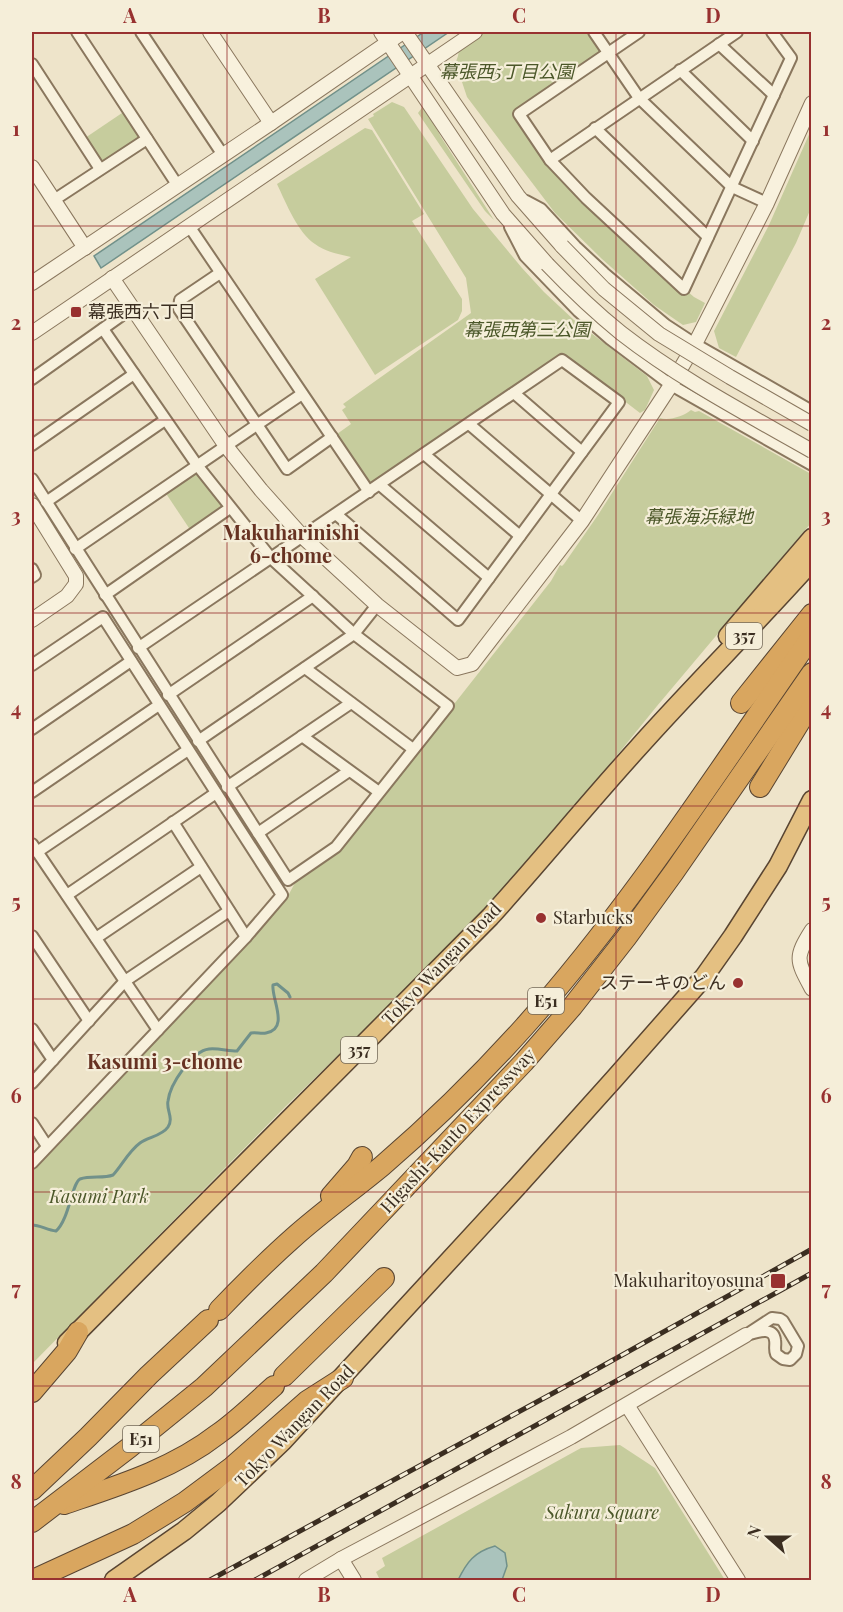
<svg xmlns="http://www.w3.org/2000/svg" width="843" height="1612" font-family="'Playfair Display','Noto Sans JP',serif">
<rect width="100%" height="100%" fill="#eee4ca"/>
<g fill="#c6cc9d">
<polygon points="478,32 591,32 604,52 517,113 549,162 655,264 694,297 705,303 696,322 683,325 654,305 602,259 555,213 467,97 460,76 454,67 458,56 460,43"/>
<polygon points="392,102 404,107 473,209 522,268 544,292 574,320 647,376 654,390 645,410 640,413 563,354 371,484 337,434 351,424 342,410 346,407 343,404 471,313 466,278 368,119 374,116 373,114"/>
<polygon points="424,105 441,137 494,220 485,211 418,113"/>
<polygon points="125,111 140,134 138,139 106,162 100,160 85,138"/>
<path d="M365,128L372,130L424,214L412,221L462,299V311L458,320L375,375L315,279L351,257C338,254 326,252 315,244C298,233 286,203 277,184Z"/>
<polygon points="811,130 811,208 796,243 736,357 719,348 714,331 769,225"/>
<path d="M691,410L695,412L699,411L811,474V523L657,706L536,855L440,956L285,1107L32,1364V1168L220,974L289,894L297,879L344,844L551,581L560,565L562,566L564,564L598,515L660,418C669,421 684,416 691,410Z"/>
<polygon points="195,471 225,505 191,531 165,492"/>
<polygon points="620,1445 655,1468 725,1580 380,1580 376,1572 385,1566 382,1558 581,1448"/>
</g>
<g fill="#aac3bc" stroke="#71918a" stroke-width="1.5">
<polygon points="424,32 449,32 101,268 94,256"/>
<path d="M495,1546L505,1553L507,1566L502,1580H458C467,1562 474,1552 495,1546Z"/>
</g>
<g fill="none" stroke-linecap="round" stroke-linejoin="round">
<path stroke="#71918a" stroke-width="3" d="M32,1225C40,1225 47,1230 56,1231C69,1220 72,1183 80,1179C91,1175 103,1179 113,1175C122,1165 129,1151 140,1143C148,1137 162,1136 168,1127C174,1118 166,1110 168,1101C170,1084 192,1051 209,1049C218,1048 228,1051 237,1051L251,1033C256,1032 261,1034 266,1033C290,1029 271,998 273,985L277,984L288,993L290,997"/>
<defs>
<g id="minor">
<polyline points="77,32 178,186"/>
<polyline points="141,32 223,155"/>
<polyline points="594,32 639,98 732,187 767,203"/>
<polyline points="639,32 519,114 550,160 586,198 684,289 791,58 772,32"/>
<polyline points="719,44 774,95"/>
<polyline points="32,64 100,169"/>
<polyline points="680,70 753,141"/>
<polyline points="595,128 708,237"/>
<polyline points="550,160 737,32"/>
<polyline points="54,200 147,139"/>
<polyline points="526,201 541,209 576,247 604,273 666,325 695,344 812,411"/>
<polyline points="189,226 369,492"/>
<polyline points="510,227 525,256 578,311 610,339 671,385 812,465"/>
<polyline points="220,273 180,300 179,309 287,469 332,437"/>
<polyline points="32,379 132,308"/>
<polyline points="514,393 582,452"/>
<polyline points="469,424 582,521"/>
<polyline points="32,445 134,374"/>
<polyline points="424,454 520,536"/>
<polyline points="32,479 288,880 336,847 448,706 354,634 271,558 197,465 103,329"/>
<polyline points="380,485 489,578"/>
<polyline points="46,502 165,420"/>
<polyline points="75,549 302,394"/>
<polyline points="32,569 35,575 32,577"/>
<polyline points="105,595 230,508"/>
<polyline points="138,648 562,360 619,402 458,620 336,514"/>
<polyline points="32,665 103,617 282,895 246,937 32,1163"/>
<polyline points="305,668 413,749"/>
<polyline points="168,695 313,596"/>
<polyline points="32,729 131,661"/>
<polyline points="302,736 379,792"/>
<polyline points="198,741 354,634 377,605"/>
<polyline points="227,787 351,703"/>
<polyline points="32,792 159,705"/>
<polyline points="173,822 246,937"/>
<polyline points="258,833 349,771"/>
<polyline points="32,844 158,1030"/>
<polyline points="37,852 188,750"/>
<polyline points="67,895 216,793"/>
<polyline points="32,936 89,1021"/>
<polyline points="96,938 201,867"/>
<polyline points="32,1029 53,1060"/>
<polyline points="32,1083 125,981 229,911"/>
<polyline points="32,1123 47,1146"/>
<path d="M772,1318L780,1319L783,1321L798,1346L796,1354L790,1360L783,1359L776,1354C774,1349 776,1345 775,1340C773,1325 755,1333 746,1335Z"/>
</g>
<g id="tertiary">
<polyline points="210,32 271,123"/>
<polyline points="381,32 503,214 547,264"/>
<polyline points="405,32 518,196 562,246"/>
<polyline points="32,167 85,248"/>
<polyline points="112,278 226,446 261,490 303,537 377,605 457,668 472,664 582,521 671,385 695,344 767,203 812,103"/>
<polyline points="32,283 271,123 403,32"/>
<polyline points="32,333 475,32"/>
<polyline points="32,505 76,576 76,584 67,596 32,620"/>
<path d="M812,930C794,958 797,961 812,989"/>
<polyline points="627,1405 738,1580"/>
<polyline points="341,1559 354,1580"/>
<polyline points="306,1580 341,1559 571,1437 746,1335"/>
</g>
<g id="trunk">
<polyline points="728,636 812,538"/>
<path d="M67,1343L490,917C540,862 587,804 637,749C694,685 755,625 812,561"/>
<polyline points="114,1580 184,1531 218,1503 283,1441 517,1187 615,1078 704,977 733,936 778,866 812,800"/>
</g>
<g id="motorway">
<polyline points="741,703 812,614"/>
<polyline points="760,787 812,702"/>
<polyline points="331,1196 357,1166 362,1157"/>
<path d="M219,1310C243,1285 268,1260 294,1237C322,1212 353,1190 382,1166C432,1123 480,1076 524,1027C632,906 719,769 812,636"/>
<polyline points="284,1376 384,1278"/>
<polyline points="32,1392 67,1351 78,1332"/>
<polyline points="32,1490 88,1437 149,1375 208,1320"/>
<path d="M64,1504C117,1486 173,1469 218,1434C238,1420 256,1402 274,1386"/>
<polyline points="32,1522 130,1447 204,1387 324,1273 524,1062 572,1007 626,938 674,872 812,673"/>
<polyline points="35,1579 133,1534 185,1502 232,1467 307,1401 343,1378"/>
</g>
</defs>
<use href="#minor" stroke="#8a775e" stroke-width="14"/>
<use href="#tertiary" stroke="#8a775e" stroke-width="16"/>
<use href="#trunk" stroke="#594532" stroke-width="21"/>
<use href="#motorway" stroke="#594532" stroke-width="22"/>
<use href="#minor" stroke="#f8f1dd" stroke-width="10"/>
<use href="#tertiary" stroke="#f8f1dd" stroke-width="14"/>
<use href="#trunk" stroke="#e4c082" stroke-width="18"/>
<use href="#motorway" stroke="#d9a65f" stroke-width="20"/>
<defs>
<g id="rail">
<polyline points="210,1580 579,1379 812,1249"/>
<polyline points="255,1580 812,1273"/>
</g>
</defs>
<use href="#rail" stroke="#3b2e21" stroke-width="5"/>
<use href="#rail" stroke="#f5eed9" stroke-width="3" stroke-dasharray="9" stroke-linecap="butt"/>
<defs>
<g id="tertiary-bridge">
<polyline points="562,246 604,289 659,334 730,377 812,424"/>
<path d="M547,264C570,288 595,312 621,333C680,379 747,414 812,451"/>
</g>
</defs>
<use href="#tertiary-bridge" stroke="#8a775e" stroke-width="16" stroke-linecap="butt"/>
<use href="#tertiary-bridge" stroke="#f8f1dd" stroke-width="14"/>
</g>
<path fill="none" stroke="#983130" stroke-width="1.5" stroke-opacity="0.55" d="M227,32V1580M422,32V1580M616,32V1580M32,226H812M32,420H812M32,613H812M32,806H812M32,999H812M32,1192H812M32,1386H812"/>
<g fill="#983130" stroke="#f5eed9" stroke-width="2">
<rect x="70" y="306" width="12" height="12" rx="3"/>
<circle cx="541" cy="918" r="6"/>
<circle cx="738" cy="983" r="6"/>
<rect x="770" y="1273" width="16" height="16" rx="3"/>
</g>
<g text-anchor="middle" stroke-width="4.5" stroke-linejoin="round" paint-order="stroke">
<g fill="#f5eed9" stroke="#736858" stroke-width="1.5">
<rect x="726" y="623" width="36" height="26" rx="4.5"/>
<rect x="528" y="988" width="36" height="26" rx="4.5"/>
<rect x="341" y="1037" width="36" height="26" rx="4.5"/>
<rect x="123" y="1426" width="36" height="26" rx="4.5"/>
</g>
<g font-size="16" font-weight="bold" fill="#3b2e21">
<text x="744" y="642">357</text>
<text x="546" y="1007">E51</text>
<text x="359" y="1056">357</text>
<text x="141" y="1445">E51</text>
</g>
<g font-size="18" font-style="italic" fill="#4b5729" stroke="#f5eed9">
<text x="507" y="78">幕張西5丁目公園</text>
<text x="527" y="336">幕張西第三公園</text>
<text x="699" y="523">幕張海浜緑地</text>
<text x="99" y="1203">Kasumi Park</text>
<text x="602" y="1519">Sakura Square</text>
</g>
<g font-size="18" fill="#3b2e21" stroke="#f5eed9" text-anchor="start">
<text x="88" y="318">幕張西六丁目</text>
<text x="553" y="924">Starbucks</text>
<text x="726" y="989" text-anchor="end">ステーキのどん</text>
<text x="764" y="1287" text-anchor="end">Makuharitoyosuna</text>
</g>
<g font-size="18" fill="#3b2e21" stroke="#f5eed9">
<text transform="translate(442 964) rotate(-46)" y="6">Tokyo Wangan Road</text>
<text transform="translate(458 1131) rotate(-47)" y="6">Higashi-Kanto Expressway</text>
<text transform="translate(295 1426) rotate(-46)" y="6">Tokyo Wangan Road</text>
</g>
<g font-size="20" font-weight="bold" fill="#673222" stroke="#f5eed9">
<text x="291" y="540">Makuharinishi<tspan x="291" dy="23">6-chome</tspan></text>
<text x="165" y="1069">Kasumi 3-chome</text>
</g>
</g>
<rect width="843" height="1612" fill="none" stroke="#f5eed9" stroke-width="66"/>
<g transform="translate(768 1537) rotate(291)" stroke="#f5eed9" stroke-width="4.5" paint-order="stroke">
<path d="M0-4.5L10 22L0 15L-10 22Z" fill="#3b2e21"/>
<text y="-9" font-size="16" font-weight="bold" text-anchor="middle" fill="#3b2e21">N</text>
</g>
<rect x="33" y="33" width="777" height="1546" fill="none" stroke="#983130" stroke-width="2"/>
<g font-size="20" text-anchor="middle" font-weight="bold" fill="#983130">
<text x="130" y="23">A</text>
<text x="324" y="23">B</text>
<text x="519" y="23">C</text>
<text x="713" y="23">D</text>
<text x="16" y="136">1</text>
<text x="826" y="136">1</text>
<text x="16" y="330">2</text>
<text x="826" y="330">2</text>
<text x="16" y="523">3</text>
<text x="826" y="523">3</text>
<text x="16" y="716">4</text>
<text x="826" y="716">4</text>
<text x="16" y="909">5</text>
<text x="826" y="909">5</text>
<text x="16" y="1103">6</text>
<text x="826" y="1103">6</text>
<text x="16" y="1296">7</text>
<text x="826" y="1296">7</text>
<text x="16" y="1489">8</text>
<text x="826" y="1489">8</text>
<text x="130" y="1602">A</text>
<text x="324" y="1602">B</text>
<text x="519" y="1602">C</text>
<text x="713" y="1602">D</text>
</g>
</svg>
